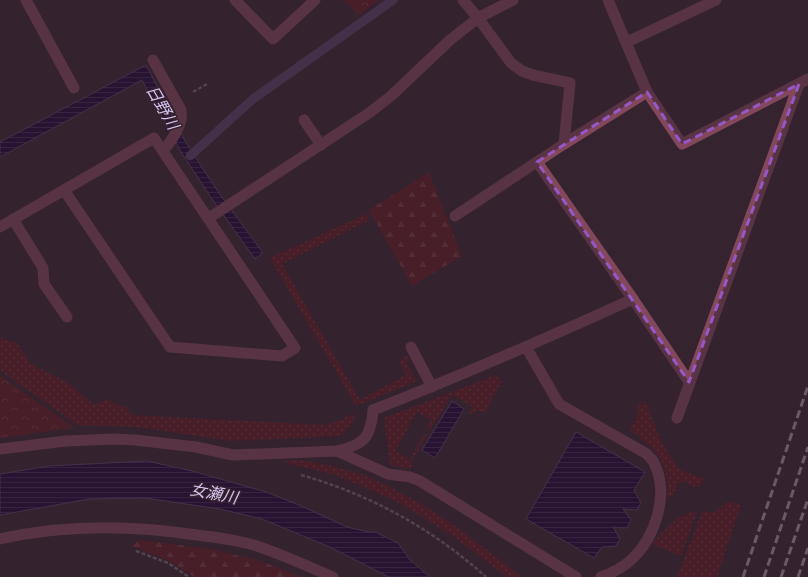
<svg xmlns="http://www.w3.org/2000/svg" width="808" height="577" font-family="'Alegreya Sans','Noto Sans JP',sans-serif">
<defs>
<pattern id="grass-dots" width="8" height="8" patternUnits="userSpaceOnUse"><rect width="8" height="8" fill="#5f1a21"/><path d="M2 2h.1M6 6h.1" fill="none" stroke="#763b41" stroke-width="1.8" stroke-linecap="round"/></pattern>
<pattern id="forest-firs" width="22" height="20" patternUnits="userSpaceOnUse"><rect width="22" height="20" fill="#5f1a21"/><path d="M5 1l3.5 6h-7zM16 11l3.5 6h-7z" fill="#763b41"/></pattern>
<pattern id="park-crowns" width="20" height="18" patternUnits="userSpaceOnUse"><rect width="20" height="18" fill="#5f1a21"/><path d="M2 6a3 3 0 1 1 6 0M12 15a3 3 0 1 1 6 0" fill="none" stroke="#763b41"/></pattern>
<pattern id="water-rules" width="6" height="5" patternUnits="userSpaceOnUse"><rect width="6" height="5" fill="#1c0036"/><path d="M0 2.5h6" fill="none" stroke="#3d2553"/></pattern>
</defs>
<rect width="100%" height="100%" fill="#35232f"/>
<g fill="url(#grass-dots)">
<polygon points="366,214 369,220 282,264 360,400 406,375 399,362 407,355 409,361 406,363 417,381 356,406 270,258"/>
<path d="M0,338L17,343L30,363L68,383L94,405L108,399L120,407L124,405L132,415L325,425L344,419L348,415H356C352,425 348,430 340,436L232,441L136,427L77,425L1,371L0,361Z"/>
<polygon points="496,375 502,381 485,412 477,410 473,414 469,414 473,407 452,395 430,430 427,428 431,420 417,412 395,451 410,459 424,434 427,435 411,462 413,464 410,469 390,465 384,418"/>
<path d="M645,401L662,443L679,469L704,479L700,487L690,486L688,483L683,481L678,483L673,495L667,498C667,493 668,488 667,482C666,457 649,444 630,430L639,412L636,410L638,406Z"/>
<polygon points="282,460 306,461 327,465 368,476 396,490 428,508 458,528 522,577 507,577 450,534 396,501 333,474 293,465"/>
<polygon points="727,502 741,504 717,577 677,577 702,512 716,512"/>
<path d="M692,512H697L681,556L652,544C664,532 675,516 692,512Z"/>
</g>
<g fill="url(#forest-firs)">
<polygon points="429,172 462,256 412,286 369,210"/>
<polygon points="139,540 211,549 261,561 301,577 195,577 167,560 132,546"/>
</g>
<g fill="url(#park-crowns)">
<polygon points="344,0 379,0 359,15"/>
<polygon points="0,376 71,425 73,428 0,438"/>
</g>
<g fill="url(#water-rules)" stroke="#594169">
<polygon points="146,65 186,143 219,193 263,253 255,259 210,196 181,152 142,80 0,157 0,142"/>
<polygon points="452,401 464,409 435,458 422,450"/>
<polygon points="576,432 645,472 634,490 641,503 637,510 623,509 631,520 627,528 613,527 620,539 616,546 602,547 594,558 526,519"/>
<polygon points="147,461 192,471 266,492 299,505 347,527 368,532 375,532 398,543 410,560 430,577 389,577 330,547 262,519 220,509 145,498 89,499 0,515 0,474 49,466"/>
</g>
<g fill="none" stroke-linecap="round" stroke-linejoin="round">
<polyline stroke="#594169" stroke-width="9" points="190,156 253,99 393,0"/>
<g stroke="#786772" stroke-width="2.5" stroke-dasharray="4 2" stroke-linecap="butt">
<polyline points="193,92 207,84"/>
<path d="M301,475C369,494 433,529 486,577"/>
<polyline points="136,551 168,563 189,577"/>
</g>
<g stroke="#83475b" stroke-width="11">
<polyline points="26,0 74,88"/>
<polyline points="235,0 273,39 315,0"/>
<polyline points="463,0 478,18"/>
<polyline points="411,347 432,387"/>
<path d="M526,347L559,404L647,454C649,457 653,460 654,463C670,494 655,538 631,560C622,568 612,573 601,577"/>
<polyline points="337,451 388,474 410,477 420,481 576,577"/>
</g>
<g stroke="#83475b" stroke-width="11">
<polyline points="608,0 647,92 682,144 808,79"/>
<polyline points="478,18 511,63 522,71 533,75 570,83 564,144"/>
<polyline points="627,42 716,0"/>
<path d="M153,60L181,110C184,124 172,140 163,151"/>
<polyline points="304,120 321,145"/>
<polygon points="154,138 295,348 282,356 170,347 64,190"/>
<polyline points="537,162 633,299"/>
<polyline points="455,216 564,144 647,92"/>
<polyline points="209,218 369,113 391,96 450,40 478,18 513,0"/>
<polyline points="13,219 43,268 44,284 67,317"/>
<polyline points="0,227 64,190"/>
<polyline points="677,418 799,84"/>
<path d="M0,449L66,441L115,439L135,440L196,447L233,455L337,451C364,445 371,437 373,410C461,376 547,338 633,299L689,382"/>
<path d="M0,539C65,524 131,525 197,535C215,537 235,540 254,545C281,554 307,566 333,577"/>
</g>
<g stroke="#ab9da6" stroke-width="3" stroke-dasharray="8 4" stroke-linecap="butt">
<polyline points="743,577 808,386"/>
<polyline points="764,577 808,447"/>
<polyline points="781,577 808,499"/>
<polyline points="798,577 808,548"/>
</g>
</g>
<path d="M0 0H808V577H0ZM799,84L689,382L537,162L647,92L682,144Z" fill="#35232f" fill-opacity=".55" fill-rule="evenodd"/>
<path fill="none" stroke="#9657c8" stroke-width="3" stroke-dasharray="8 5" stroke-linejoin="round" d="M799,84L689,382L537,162L647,92L682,144Z"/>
<g text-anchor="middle" stroke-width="3" stroke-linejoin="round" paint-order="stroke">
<g font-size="16" font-style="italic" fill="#d6c5f2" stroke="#35232f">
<text transform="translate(163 107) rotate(60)" y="6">日野川</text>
<text transform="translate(214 493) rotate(11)" y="6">女瀬川</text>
</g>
</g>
</svg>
